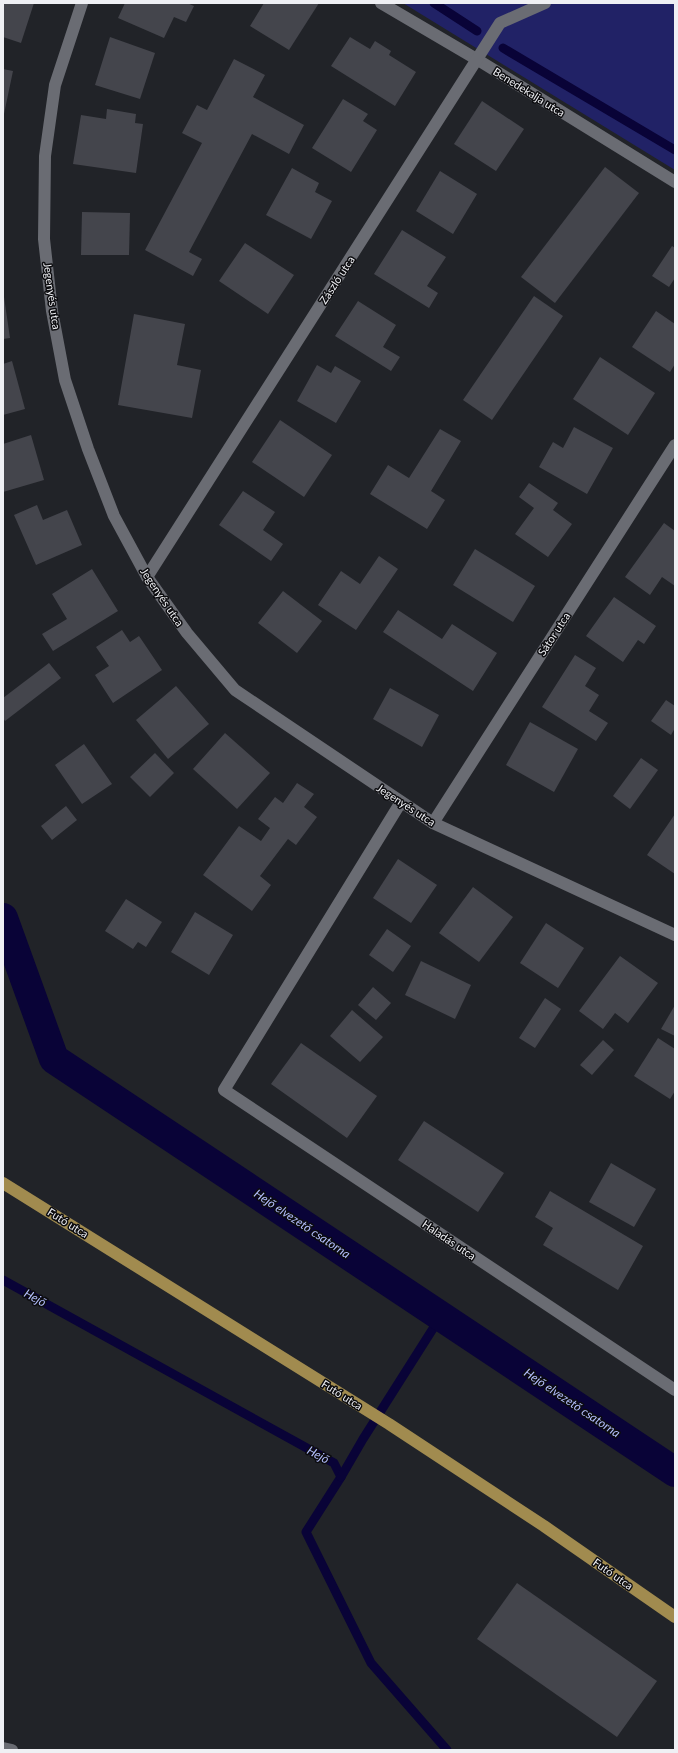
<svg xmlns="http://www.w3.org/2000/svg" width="678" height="1753" font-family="Lato,sans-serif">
<rect width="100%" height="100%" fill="#212328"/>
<polygon fill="#212266" points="403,3 675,3 675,170"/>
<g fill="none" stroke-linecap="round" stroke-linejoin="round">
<g stroke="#090337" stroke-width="9">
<polyline points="434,3 477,31"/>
<polyline points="503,48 675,150"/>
<polyline points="3,1280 334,1463 341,1477 306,1532 371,1663 447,1750"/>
<polyline points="341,1477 363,1439 441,1316"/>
</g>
<polyline stroke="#090337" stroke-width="30" points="3,918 54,1059 675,1472"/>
</g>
<g fill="#44454c">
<polygon points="3,3 34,3 21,43 3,37"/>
<polygon points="125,3 187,3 194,6 186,22 174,17 164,38 118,18"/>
<polygon points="264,3 319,3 289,50 250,26"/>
<polygon points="110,37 155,53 140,99 95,85"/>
<polygon points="350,37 370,49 375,41 391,51 389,55 416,72 395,106 331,66"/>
<polygon points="234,59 265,75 253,97 304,125 289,154 252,134 189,252 202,259 193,276 145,250 202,143 182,133 197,105 207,110"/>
<polygon points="3,69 13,71 4,114 3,113"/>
<polygon points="343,99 368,114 363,121 377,130 351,172 312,148"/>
<polygon points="482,101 524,129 496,171 454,144"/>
<polygon points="107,109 136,114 135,123 143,124 136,173 73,164 81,115 106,119"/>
<polygon points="605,167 639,193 555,303 521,277"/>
<polygon points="292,168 319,183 315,192 332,201 311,239 266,215"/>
<polygon points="440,171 477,194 453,234 416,211"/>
<polygon points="82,212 130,213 129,255 81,255"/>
<polygon points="402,230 446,257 427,286 438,293 429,308 374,274"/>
<polygon points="245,243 294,275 268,314 219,281"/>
<polygon points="672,246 675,248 675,278 669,287 652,276"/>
<polygon points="3,290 10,338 3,339"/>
<polygon points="534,296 563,316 492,420 463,400"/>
<polygon points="358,301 396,325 383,347 400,357 391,371 335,336"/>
<polygon points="656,311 675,324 675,364 670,372 632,347"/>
<polygon points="134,314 185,324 177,365 201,370 192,418 118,405"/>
<polygon points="600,357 655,393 628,435 573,399"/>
<polygon points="12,361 25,409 3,415 3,364"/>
<polygon points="317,365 331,373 335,366 361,381 336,423 297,401"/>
<polygon points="280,420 332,455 304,497 252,462"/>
<polygon points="574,427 613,448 587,494 539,467 553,442 563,448"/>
<polygon points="440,429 461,441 431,491 445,500 427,529 370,494 388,465 409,478"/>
<polygon points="31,435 44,480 3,492 3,444"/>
<polygon points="529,483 558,503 553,510 572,524 548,557 515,534 534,508 519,497"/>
<polygon points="243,491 275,512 263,530 283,544 271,561 219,525"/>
<polygon points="37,505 43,520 67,510 82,545 36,565 14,515"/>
<polygon points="664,523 675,531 675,586 662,577 650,595 625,577"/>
<polygon points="475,549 535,586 513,622 453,585"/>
<polygon points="379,556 398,569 356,630 318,605 341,571 360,584"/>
<polygon points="92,569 118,611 53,651 42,634 67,619 52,594"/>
<polygon points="283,591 322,621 297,653 258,623"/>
<polygon points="614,597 656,626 644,644 638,640 623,662 586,636"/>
<polygon points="398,610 442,639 452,624 497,653 473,691 383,632"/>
<polygon points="122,630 130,642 139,636 162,670 113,703 95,675 109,666 96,647"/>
<polygon points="575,655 596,668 585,686 599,695 589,711 608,723 596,741 542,707"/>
<polygon points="49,663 61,678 5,721 3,718 3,698"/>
<polygon points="176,686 209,724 168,759 136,720"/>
<polygon points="390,688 439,715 422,747 373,719"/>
<polygon points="666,700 675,706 675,728 671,735 651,721"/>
<polygon points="530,722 578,749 554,792 506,765"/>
<polygon points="225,733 270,773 237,809 193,769"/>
<polygon points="84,744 112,784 82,804 55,765"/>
<polygon points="155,753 174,773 150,797 130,777"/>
<polygon points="641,758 658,770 630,809 613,796"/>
<polygon points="297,783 314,794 304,807 317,817 296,845 288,839 260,876 271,885 252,911 203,875 239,826 261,841 270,828 258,819 275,797 283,803"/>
<polygon points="66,806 77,820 52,840 41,826"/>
<polygon points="675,814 675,874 647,855"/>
<polygon points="398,859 437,885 411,923 373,898"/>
<polygon points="473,887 513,917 479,962 439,933"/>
<polygon points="126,899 162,922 146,947 138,942 133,949 105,931"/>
<polygon points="195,912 233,935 209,975 171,952"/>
<polygon points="546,923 584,948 558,988 520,963"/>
<polygon points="387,929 411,946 393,972 369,955"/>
<polygon points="620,956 658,983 628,1023 615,1013 603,1029 579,1011"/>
<polygon points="421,961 471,985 455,1019 405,995"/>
<polygon points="373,987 391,1003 376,1020 358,1005"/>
<polygon points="545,998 561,1009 535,1048 519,1038"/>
<polygon points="675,1005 675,1036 661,1029"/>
<polygon points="352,1010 383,1037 360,1062 330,1036"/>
<polygon points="658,1038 675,1049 675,1091 670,1099 634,1076"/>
<polygon points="603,1040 614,1050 592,1075 580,1065"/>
<polygon points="301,1043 377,1096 347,1138 271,1084"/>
<polygon points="424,1121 504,1173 478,1212 398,1160"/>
<polygon points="611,1163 656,1189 634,1227 589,1202"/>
<polygon points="550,1191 643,1246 618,1290 543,1245 553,1228 535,1217"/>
<polygon points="517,1583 657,1681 617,1737 477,1639"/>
</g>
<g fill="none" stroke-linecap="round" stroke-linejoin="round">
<g stroke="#6a6c73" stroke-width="12">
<polyline points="82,3 55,85 45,156 44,239 52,311 65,380 88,449 114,516 147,577 187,633 235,690 433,823 675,935"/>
<polyline points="381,3 478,60 675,182"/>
<polyline points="147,577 500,23 545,3"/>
<polyline points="401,802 224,1090 675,1390"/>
<polyline points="433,823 675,445"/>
<polyline points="3,1748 12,1750"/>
</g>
<polyline stroke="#a18b4f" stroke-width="12" points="3,1183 389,1424 544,1526 675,1617"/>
</g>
<g text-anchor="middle" stroke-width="3" stroke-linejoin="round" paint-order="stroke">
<g font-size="11" fill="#eff0f4" stroke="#0c0c0f">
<text transform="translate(529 92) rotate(32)" y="4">Benedekalja utca</text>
<text transform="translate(337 280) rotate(-57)" y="4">Zászló utca</text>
<text transform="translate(52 296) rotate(82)" y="4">Jegenyés utca</text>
<text transform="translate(162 597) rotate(56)" y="4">Jegenyés utca</text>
<text transform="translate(554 634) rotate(-57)" y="4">Sátor utca</text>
<text transform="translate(406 805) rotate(33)" y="4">Jegenyés utca</text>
<text transform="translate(68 1223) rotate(32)" y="4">Futó utca</text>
<text transform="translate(449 1240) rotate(34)" y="4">Haladás utca</text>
<text transform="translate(342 1395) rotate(32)" y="4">Futó utca</text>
<text transform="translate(613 1574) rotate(35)" y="4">Futó utca</text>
</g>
<g font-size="12" font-style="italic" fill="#b3befd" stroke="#0c0c0f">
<text transform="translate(302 1224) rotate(34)" y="4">Hejő elvezető csatorna</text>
<text transform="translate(35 1298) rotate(29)" y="4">Hejő</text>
<text transform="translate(572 1403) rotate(34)" y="4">Hejő elvezető csatorna</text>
<text transform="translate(318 1455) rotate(29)" y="4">Hejő</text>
</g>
</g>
<rect width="678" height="1753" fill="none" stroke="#eff0f4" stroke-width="8"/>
</svg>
